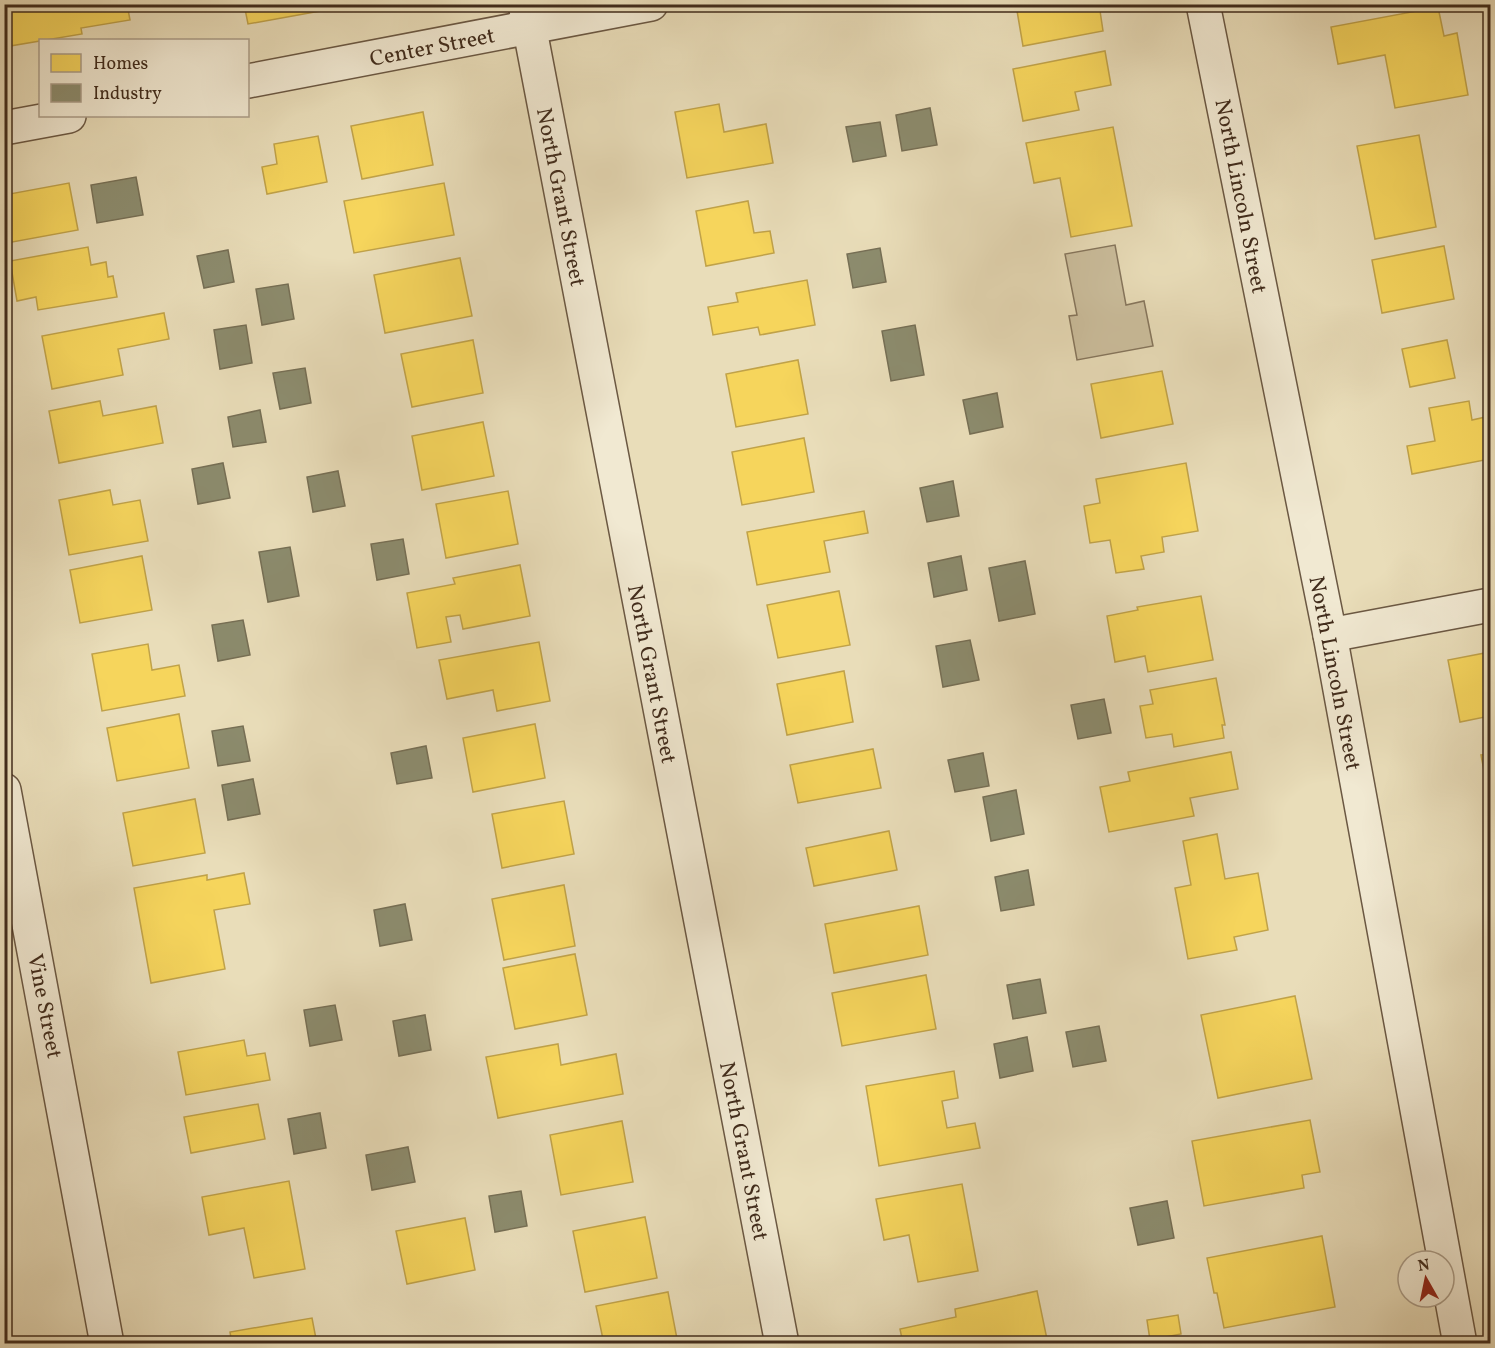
<svg xmlns="http://www.w3.org/2000/svg" width="1495" height="1348" font-family="Vollkorn,serif">
<rect width="100%" height="100%" fill="#e9ddb9"/>
<filter id="stains"><feTurbulence type="fractalNoise" baseFrequency=".00333" numOctaves="4"/><feColorMatrix values="0 0 0 0 .2 0 0 0 0 .09 0 0 0 0 .02 0 0 0 .5 -.17"/></filter>
<radialGradient id="worn" r=".72"><stop offset=".6" stop-color="#630" stop-opacity="0"/><stop offset="1" stop-color="#630" stop-opacity=".3"/></radialGradient>
<polygon fill="#ccbf9e" stroke="#86765d" stroke-width="1.5" points="1115,245 1126,305 1144,301 1153,346 1077,360 1069,316 1077,315 1065,254"/>
<g fill="#f6d55c" stroke="#c0a249" stroke-width="1.5">
<polygon points="4,4 127,4 130,20 81,28 82,34 4,47"/>
<polygon points="244,4 359,4 248,24"/>
<polygon points="1099,4 1103,31 1023,46 1016,5"/>
<polygon points="1438,7 1444,36 1457,33 1468,95 1395,108 1385,55 1338,64 1331,27"/>
<polygon points="1105,51 1111,85 1075,92 1079,110 1023,121 1013,69"/>
<polygon points="719,104 724,132 766,124 773,163 687,178 675,112"/>
<polygon points="423,112 433,165 362,179 351,126"/>
<polygon points="1113,127 1132,226 1071,237 1060,178 1034,183 1026,143"/>
<polygon points="1419,135 1436,227 1375,239 1357,146"/>
<polygon points="318,136 327,182 267,194 262,167 277,164 274,144"/>
<polygon points="69,183 78,230 7,243 4,232 4,195"/>
<polygon points="444,183 454,235 354,253 344,201"/>
<polygon points="748,201 754,233 770,231 774,253 706,266 696,211"/>
<polygon points="1444,246 1454,299 1382,313 1372,260"/>
<polygon points="88,247 91,265 106,262 108,277 113,276 117,297 38,310 36,297 17,301 10,261"/>
<polygon points="460,258 472,316 385,333 374,275"/>
<polygon points="807,280 815,325 760,335 758,327 713,335 708,307 738,302 736,293"/>
<polygon points="164,313 169,339 118,349 123,375 52,389 42,336"/>
<polygon points="473,340 483,393 412,407 401,354"/>
<polygon points="1447,340 1455,378 1410,387 1402,349"/>
<polygon points="798,360 808,414 736,427 726,374"/>
<polygon points="1162,371 1173,424 1101,438 1091,384"/>
<polygon points="100,401 103,416 156,406 163,443 59,463 49,411"/>
<polygon points="1469,401 1472,420 1490,416 1490,459 1412,474 1407,446 1435,441 1429,408"/>
<polygon points="483,422 494,476 422,490 412,436"/>
<polygon points="804,438 814,492 742,505 732,452"/>
<polygon points="1186,463 1198,531 1162,537 1164,552 1141,556 1144,569 1116,573 1110,540 1090,543 1084,506 1100,503 1096,479"/>
<polygon points="110,490 113,505 140,500 148,541 69,555 59,500"/>
<polygon points="508,491 518,544 446,558 436,504"/>
<polygon points="864,511 868,533 824,541 830,572 757,585 747,532"/>
<polygon points="142,556 152,610 80,623 70,570"/>
<polygon points="520,565 530,616 463,629 460,615 446,617 451,642 417,648 407,593 455,584 453,578"/>
<polygon points="839,591 850,645 778,658 767,605"/>
<polygon points="1201,596 1213,660 1148,672 1145,656 1115,662 1107,616 1138,610 1137,607"/>
<polygon points="539,642 550,701 497,711 493,690 447,699 439,660"/>
<polygon points="148,644 152,670 179,665 185,696 102,711 92,654"/>
<polygon points="1490,652 1490,716 1460,722 1448,660"/>
<polygon points="844,671 853,722 787,735 777,684"/>
<polygon points="1216,678 1225,725 1222,725 1224,738 1174,747 1172,734 1146,738 1140,706 1153,704 1150,690"/>
<polygon points="179,714 189,768 117,781 107,728"/>
<polygon points="535,724 545,778 473,792 463,738"/>
<polygon points="873,749 881,788 798,803 790,765"/>
<polygon points="1231,752 1238,789 1190,798 1194,816 1109,832 1100,787 1130,781 1128,772"/>
<polygon points="1490,754 1490,797 1489,797 1481,755"/>
<polygon points="195,799 205,853 133,866 123,813"/>
<polygon points="564,801 574,854 502,868 492,814"/>
<polygon points="889,831 897,870 814,886 806,848"/>
<polygon points="1217,834 1225,879 1258,873 1268,930 1234,937 1237,950 1188,959 1175,888 1191,885 1183,841"/>
<polygon points="244,873 250,904 214,910 225,969 151,983 134,888 207,875 207,880"/>
<polygon points="564,885 575,946 504,960 492,899"/>
<polygon points="919,906 928,955 834,973 825,924"/>
<polygon points="575,954 587,1015 515,1029 503,968"/>
<polygon points="926,975 936,1029 842,1046 832,993"/>
<polygon points="1295,996 1312,1079 1218,1098 1201,1015"/>
<polygon points="244,1040 247,1056 265,1053 270,1080 186,1095 178,1052"/>
<polygon points="558,1044 561,1065 616,1054 623,1094 498,1118 486,1057"/>
<polygon points="954,1071 958,1098 942,1101 947,1128 975,1123 980,1148 879,1166 866,1086"/>
<polygon points="258,1104 265,1139 191,1153 184,1117"/>
<polygon points="1310,1120 1320,1172 1302,1175 1304,1188 1204,1206 1192,1141"/>
<polygon points="622,1121 633,1182 561,1195 550,1135"/>
<polygon points="289,1181 305,1269 254,1278 244,1228 209,1235 202,1197"/>
<polygon points="962,1184 978,1271 918,1282 909,1235 884,1240 876,1199"/>
<polygon points="645,1217 657,1278 585,1292 573,1231"/>
<polygon points="465,1218 475,1270 407,1284 396,1231"/>
<polygon points="1322,1236 1335,1307 1224,1328 1217,1293 1214,1293 1207,1258"/>
<polygon points="1037,1291 1048,1344 903,1344 900,1329 956,1317 955,1309"/>
<polygon points="668,1292 678,1344 604,1344 596,1306"/>
<polygon points="1178,1315 1181,1334 1150,1340 1147,1320"/>
<polygon points="312,1318 317,1344 232,1344 230,1332"/>
</g>
<g fill="#8c8c6e" stroke="#766f55" stroke-width="1.5">
<polygon points="930,108 937,145 902,151 896,115"/>
<polygon points="880,122 886,156 853,162 846,127"/>
<polygon points="136,177 143,215 97,223 91,185"/>
<polygon points="880,248 886,282 853,288 847,254"/>
<polygon points="228,250 234,282 204,288 197,256"/>
<polygon points="288,284 294,319 262,325 256,289"/>
<polygon points="246,325 252,363 220,369 214,330"/>
<polygon points="915,325 924,375 891,381 882,331"/>
<polygon points="305,368 311,403 280,409 273,373"/>
<polygon points="997,393 1003,427 970,434 963,400"/>
<polygon points="260,410 266,442 233,447 228,417"/>
<polygon points="223,463 230,498 198,504 192,469"/>
<polygon points="338,471 345,506 313,512 307,477"/>
<polygon points="953,481 959,516 927,522 920,488"/>
<polygon points="403,539 409,574 377,580 371,544"/>
<polygon points="290,547 299,596 268,602 259,552"/>
<polygon points="961,556 967,590 934,597 928,563"/>
<polygon points="1025,561 1035,614 999,621 989,568"/>
<polygon points="243,620 250,655 218,661 212,625"/>
<polygon points="970,640 979,680 943,687 936,646"/>
<polygon points="1104,699 1111,733 1078,739 1071,705"/>
<polygon points="243,726 250,761 218,766 212,731"/>
<polygon points="426,746 432,778 397,784 391,753"/>
<polygon points="983,753 989,786 955,792 948,760"/>
<polygon points="253,779 260,814 228,820 222,785"/>
<polygon points="1016,790 1024,834 991,841 983,797"/>
<polygon points="1028,870 1034,905 1001,911 995,877"/>
<polygon points="405,904 412,940 380,946 374,910"/>
<polygon points="1040,979 1046,1013 1013,1019 1007,985"/>
<polygon points="335,1005 342,1040 310,1046 304,1010"/>
<polygon points="425,1015 431,1050 399,1056 393,1021"/>
<polygon points="1099,1026 1106,1061 1073,1067 1066,1032"/>
<polygon points="1027,1037 1033,1071 1000,1078 994,1044"/>
<polygon points="320,1113 326,1148 294,1154 288,1119"/>
<polygon points="408,1147 415,1182 372,1190 366,1155"/>
<polygon points="521,1191 527,1226 495,1232 489,1196"/>
<polygon points="1167,1201 1174,1238 1138,1245 1130,1208"/>
</g>
<g fill="none" stroke-linecap="round" stroke-linejoin="round">
<defs>
<g id="street">
<polyline points="525,4 782,1344"/>
<polyline points="1203,4 1330,635 1460,1344"/>
<polyline points="248,81 651,4"/>
<polyline points="4,128 69,116"/>
<polyline points="1330,635 1490,605"/>
<polyline points="4,790 107,1344"/>
</g>
</defs>
<use href="#street" stroke="#6b5843" stroke-width="36"/>
<use href="#street" stroke="#f1e9d2" stroke-width="33"/>
</g>
<g text-anchor="middle" stroke-width="6" stroke-linejoin="round" paint-order="stroke">
<g font-size="22" fill="#412c1c" stroke="#f1e9d2">
<text transform="translate(432 46) rotate(-11)" y="8">Center Street</text>
<text transform="translate(1242 196) rotate(79)" y="8">North Lincoln Street</text>
<text transform="translate(562 197) rotate(79)" y="8">North Grant Street</text>
<text transform="translate(1336 673) rotate(79)" y="8">North Lincoln Street</text>
<text transform="translate(653 674) rotate(79)" y="8">North Grant Street</text>
<text transform="translate(46 1006) rotate(79)" y="8">Vine Street</text>
<text transform="translate(745 1151) rotate(79)" y="8">North Grant Street</text>
</g>
</g>
<rect width="1495" height="1348" fill="none" stroke="#e9ddb9" stroke-width="24"/>
<rect x="6" y="6" width="1483" height="1336" fill="none" stroke="#412c1c" stroke-width="3"/>
<rect x="12" y="12" width="1471" height="1324" fill="none" stroke="#412c1c" stroke-width="1.5"/>
<rect x="39" y="39" width="210" height="78" fill="#f1e9d2" stroke="#ab9d89" stroke-width="1.5"/>
<rect x="51" y="54" width="30" height="18" fill="#f6d55c" stroke="#ab9d89" stroke-width="1.5"/>
<text x="93" y="69" font-size="18" fill="#412c1c">Homes</text>
<rect x="51" y="84" width="30" height="18" fill="#8c8c6e" stroke="#ab9d89" stroke-width="1.5"/>
<text x="93" y="99" font-size="18" fill="#412c1c">Industry</text>
<g transform="translate(1426 1279) rotate(351)"><circle r="28" fill="#f1e9d2" stroke="#ab9d89" stroke-width="1.5"/>
<path d="M0-4.5L10 22L0 15L-10 22Z" fill="#8f2418"/>
<text y="-9" font-size="16" font-weight="bold" text-anchor="middle" fill="#412c1c">N</text>
</g>
<rect width="100%" height="100%" filter="url(#stains)"/>
<rect width="100%" height="100%" fill="url(#worn)"/>
</svg>
